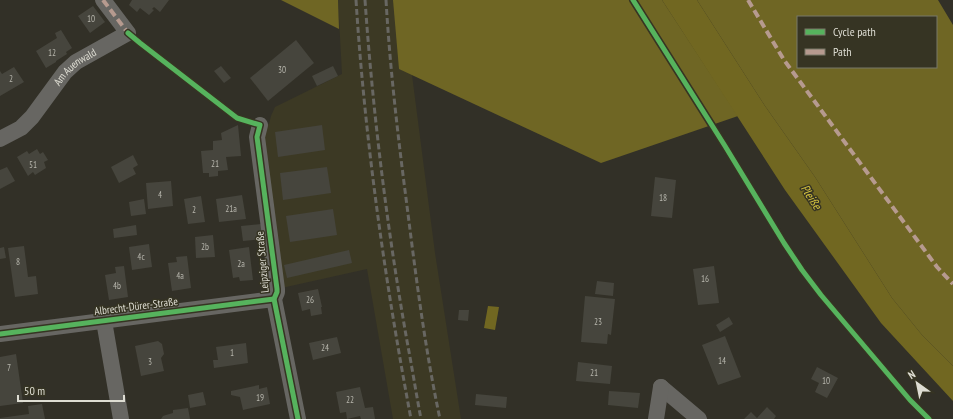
<svg xmlns="http://www.w3.org/2000/svg" width="953" height="419" font-family="'PT Sans Narrow',sans-serif">
<rect width="100%" height="100%" fill="#323027"/>
<polygon fill="#3c3924" points="338,0 406,0 412,75 435,253 461,419 393,419 367,269 277,289 260,125 269,124 271,116 275,107 342,74"/>
<g fill="#6f6624" fill-rule="evenodd">
<polygon points="281,0 338,0 339,29"/>
<polygon points="393,0 662,0 738,116 601,163 399,69"/>
<path d="M697,0H938L953,25V366L922,335L892,298L815,177L765,106ZM798,17H936V67H798Z"/>
</g>
<g fill="#716721">
<polygon points="662,0 697,0 765,106 815,177 892,298 922,335 953,366 953,401 881,323 785,190"/>
<polygon points="488,306 499,307 495,330 484,328"/>
</g>
<g fill="#46453d">
<polygon points="132,0 169,0 160,12 154,7 152,9 154,10 149,15 140,8 137,12 129,5"/>
<polygon points="93,6 105,22 90,33 78,16"/>
<polygon points="61,30 72,48 66,52 67,54 56,61 56,62 46,68 36,51 57,38 55,33"/>
<polygon points="296,40 314,63 268,101 250,78"/>
<polygon points="221,66 231,78 224,83 214,71"/>
<polygon points="333,66 338,76 317,86 312,76"/>
<polygon points="14,67 24,82 0,96 0,71 2,74"/>
<polygon points="238,125 241,156 226,157 228,170 218,171 218,176 209,177 209,173 203,173 201,151 213,150 213,141 222,140 221,133"/>
<polygon points="322,125 325,150 278,157 275,132"/>
<polygon points="37,149 40,154 43,152 48,160 44,162 46,168 35,175 33,172 28,176 17,157 27,151 29,154"/>
<polygon points="133,155 138,165 133,168 136,174 119,183 111,167"/>
<polygon points="7,167 15,181 0,189 0,170"/>
<polygon points="327,167 331,193 283,200 280,173"/>
<polygon points="655,177 676,180 672,218 651,216"/>
<polygon points="171,181 173,206 148,209 146,183"/>
<polygon points="242,195 246,219 219,222 216,199"/>
<polygon points="201,196 205,222 188,224 184,199"/>
<polygon points="144,199 146,214 131,216 129,202"/>
<polygon points="333,209 337,235 290,242 286,216"/>
<polygon points="261,224 263,239 243,241 241,226"/>
<polygon points="136,225 137,235 114,238 113,229"/>
<polygon points="213,235 215,257 196,258 195,237"/>
<polygon points="149,244 152,267 132,270 129,247"/>
<polygon points="24,246 28,277 36,276 38,294 15,297 8,248"/>
<polygon points="4,247 6,258 0,259 0,248"/>
<polygon points="249,247 253,280 240,281 239,277 233,278 229,250"/>
<polygon points="349,250 352,263 287,278 284,265"/>
<polygon points="187,256 191,288 172,291 168,263 177,262 176,257"/>
<polygon points="124,266 128,297 109,300 105,275 116,273 115,267"/>
<polygon points="714,266 719,303 698,305 693,269"/>
<polygon points="597,281 614,283 613,296 595,294"/>
<polygon points="318,289 322,307 321,307 322,314 311,316 310,309 302,311 298,293"/>
<polygon points="585,296 615,299 611,335 608,334 607,344 581,342"/>
<polygon points="459,310 469,310 468,321 458,320"/>
<polygon points="729,317 733,324 720,332 716,325"/>
<polygon points="725,336 741,377 718,385 702,345"/>
<polygon points="337,337 341,353 313,360 309,343"/>
<polygon points="158,341 162,344 164,354 161,358 164,371 141,376 135,346"/>
<polygon points="246,343 248,363 214,368 213,360 218,360 216,347"/>
<polygon points="16,354 23,403 0,406 0,357"/>
<polygon points="578,362 612,366 610,384 576,381"/>
<polygon points="817,367 838,378 827,398 815,392 819,383 811,379"/>
<polygon points="259,385 259,389 267,387 270,404 243,410 240,397 231,395 231,391"/>
<polygon points="360,387 365,408 373,407 375,419 361,419 360,416 347,419 346,412 340,413 336,392"/>
<polygon points="609,391 640,393 638,408 608,405"/>
<polygon points="203,392 206,405 190,408 188,395"/>
<polygon points="476,394 507,397 506,408 475,405"/>
<polygon points="42,404 45,419 0,419 0,418 29,414 28,406"/>
<polygon points="767,407 776,416 774,419 744,419 751,412 757,418"/>
<polygon points="188,408 190,419 161,419 163,416 166,415 173,413 173,410"/>
</g>
<g fill="none" stroke-linecap="round" stroke-linejoin="round">
<polyline stroke="#63635e" stroke-width="2.5" stroke-dasharray="3 3" stroke-linecap="butt" points="138,41 237,118 246,121"/>
<g stroke="#676662" stroke-width="16">
<polyline points="260,125 257,137 277,289 277,292 274,299 298,419"/>
<path id="s1" d="M0,139L21,128L32,117L65,72L76,62L128,33L103,0"/>
<polyline points="104,321 121,419"/>
<polyline points="0,334 274,299"/>
<polyline points="661,387 699,419"/>
<polyline points="656,419 661,387"/>
</g>
<g stroke="#686762" stroke-width="3" stroke-dasharray="6 3" stroke-linecap="butt">
<path d="M356,0C365,141 385,281 411,419"/>
<path d="M365,0C373,114 387,228 407,341C412,367 416,393 421,419"/>
<path d="M386,0C390,69 398,137 407,206C416,277 425,349 440,419"/>
</g>
<g stroke="#b69a8f" stroke-width="4" stroke-dasharray="8 4" stroke-linecap="butt">
<polyline points="103,0 128,33"/>
<polyline points="748,0 784,60 937,267 953,284"/>
</g>
<defs>
<g id="cycleway">
<polyline points="633,0 725,146 784,243 802,270 821,295 910,400 929,419"/>
<polyline points="128,33 140,43 237,118 260,125 257,137 277,289 277,292 274,299 298,419"/>
<polyline points="0,334 274,299"/>
</g>
</defs>
<use href="#cycleway" stroke="#363423" stroke-width="8"/>
<use href="#cycleway" stroke="#56b35d" stroke-width="5"/>
</g>
<g text-anchor="middle" stroke-width="3" stroke-linejoin="round" paint-order="stroke">
<g font-size="9" fill="#b8b7ae">
<text x="91" y="22">10</text>
<text x="52" y="56">12</text>
<text x="282" y="73">30</text>
<text x="11" y="82">2</text>
<text x="215" y="167">21</text>
<text x="33" y="168">51</text>
<text x="160" y="198">4</text>
<text x="663" y="201">18</text>
<text x="231" y="212">21a</text>
<text x="194" y="213">2</text>
<text x="205" y="250">2b</text>
<text x="141" y="260">4c</text>
<text x="18" y="265">8</text>
<text x="241" y="267">2a</text>
<text x="180" y="279">4a</text>
<text x="705" y="282">16</text>
<text x="117" y="289">4b</text>
<text x="310" y="303">26</text>
<text x="598" y="325">23</text>
<text x="325" y="351">24</text>
<text x="232" y="356">1</text>
<text x="722" y="364">14</text>
<text x="150" y="365">3</text>
<text x="9" y="371">7</text>
<text x="594" y="376">21</text>
<text x="826" y="384">10</text>
<text x="260" y="401">19</text>
<text x="350" y="403">22</text>
</g>
<g font-size="11" fill="#deddd3" stroke="#363423">
<text dy="4" stroke="none"><textPath href="#s1" startOffset="106">Am Auenwald</textPath></text>
<text transform="translate(262 262) rotate(-95)" y="4">Leipziger Straße</text>
<text transform="translate(136 306) rotate(-7)" y="4">Albrecht-Dürer-Straße</text>
</g>
<g font-size="12" font-style="italic" fill="#d7c53f" stroke="#363423">
<text transform="translate(811 197) rotate(57)" y="4">Pleiße</text>
</g>
</g>
<rect x="797" y="16" width="140" height="52" fill="#363423" stroke="#797869"/>
<rect x="805" y="29" width="20" height="6" fill="#56b35d" stroke="#797869"/>
<text x="833" y="36" font-size="12" fill="#deddd3">Cycle path</text>
<rect x="805" y="49" width="20" height="6" fill="#b69a8f" stroke="#797869"/>
<text x="833" y="56" font-size="12" fill="#deddd3">Path</text>
<g transform="translate(917 383) rotate(327)" stroke="#363423" stroke-width="3" paint-order="stroke">
<path d="M0-3L7 15L0 10L-7 15Z" fill="#deddd3"/>
<text y="-6" font-size="11" font-weight="bold" text-anchor="middle" fill="#deddd3">N</text>
</g>
<path d="M18 395v6h106v-6" fill="none" stroke="#deddd3" stroke-width="2"/>
<text x="24" y="395" font-size="12" fill="#deddd3" stroke="#363423" stroke-width="3" paint-order="stroke">50 m</text>
</svg>
